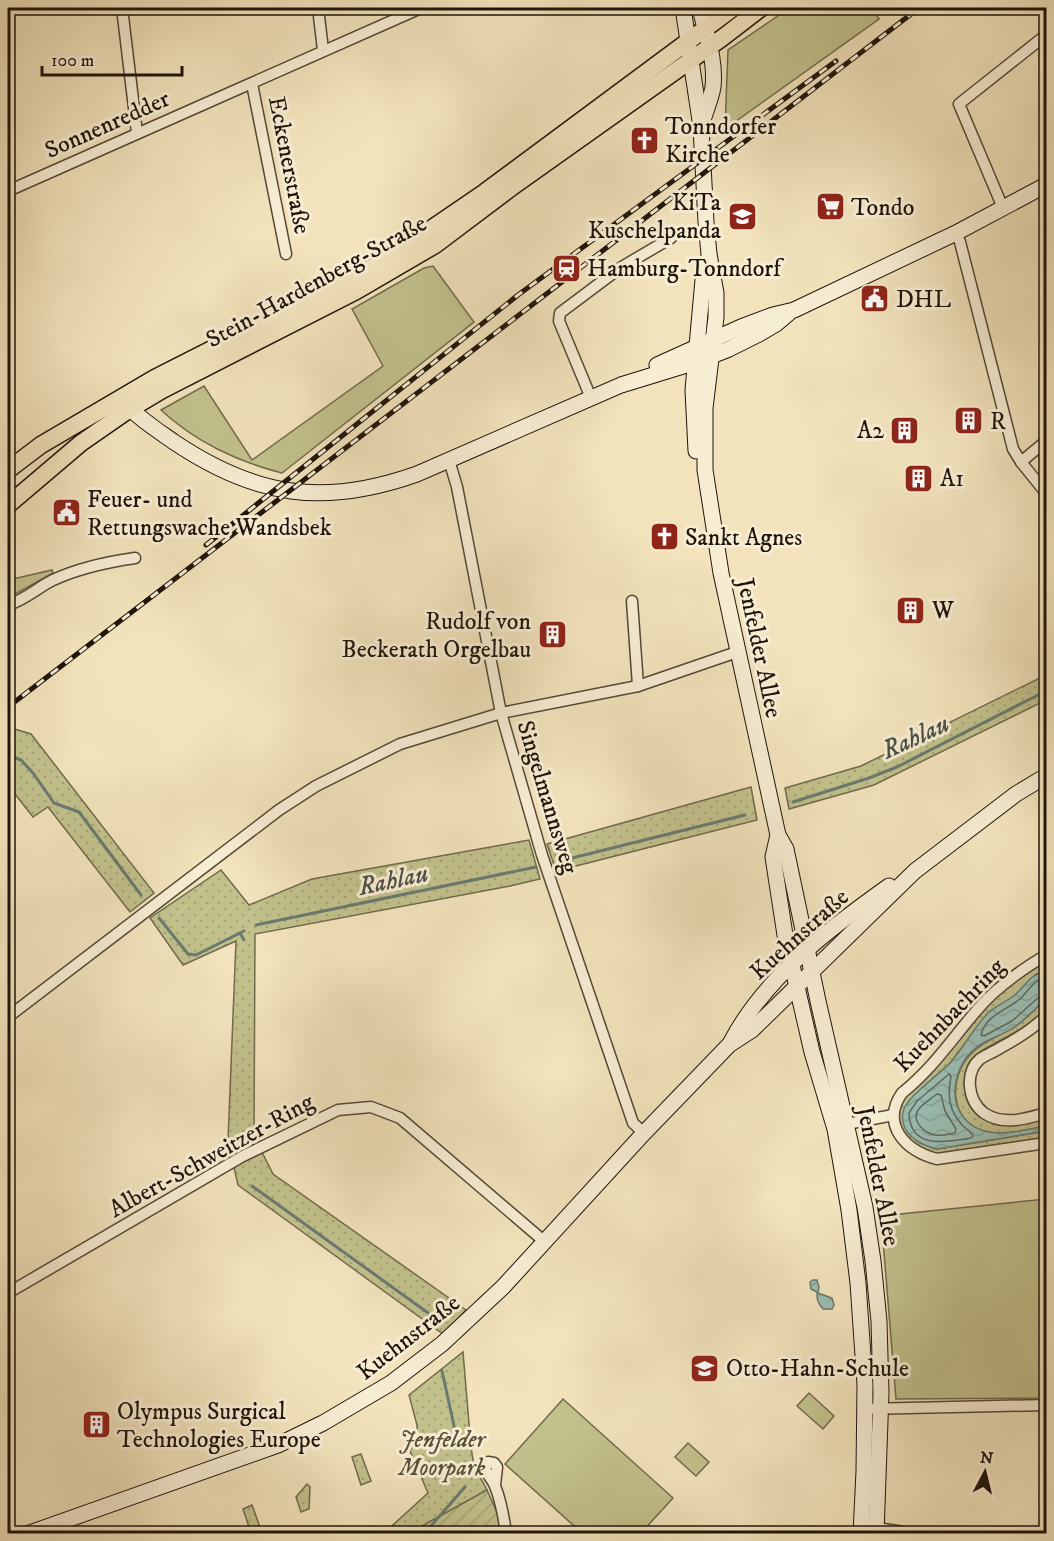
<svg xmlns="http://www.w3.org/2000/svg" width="1054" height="1541" font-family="'IM FELL DW Pica',serif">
<defs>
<pattern id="park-dots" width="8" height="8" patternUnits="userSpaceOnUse" patternTransform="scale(1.5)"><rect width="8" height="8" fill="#c2c18c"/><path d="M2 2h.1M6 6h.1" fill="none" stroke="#a6a577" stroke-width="1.8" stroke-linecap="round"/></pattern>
<pattern id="garden-furrows" width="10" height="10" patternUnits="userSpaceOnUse" patternTransform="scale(1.5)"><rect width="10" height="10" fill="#c2c18c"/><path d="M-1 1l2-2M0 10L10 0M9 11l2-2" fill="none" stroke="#a6a577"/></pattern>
<pattern id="water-waves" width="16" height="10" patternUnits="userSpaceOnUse" patternTransform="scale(1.5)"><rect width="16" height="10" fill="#9bbeb4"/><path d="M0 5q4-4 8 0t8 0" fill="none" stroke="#85a299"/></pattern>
</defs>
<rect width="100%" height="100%" fill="#f2e3bc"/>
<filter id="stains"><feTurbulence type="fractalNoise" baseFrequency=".00333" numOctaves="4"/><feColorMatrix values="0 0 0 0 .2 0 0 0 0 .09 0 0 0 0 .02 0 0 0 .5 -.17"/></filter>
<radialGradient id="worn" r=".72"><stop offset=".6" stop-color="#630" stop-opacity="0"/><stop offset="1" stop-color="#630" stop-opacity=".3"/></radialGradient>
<g fill="#c2c18c" stroke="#706a4c" stroke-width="1.5">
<polygon points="787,8 872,8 879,19 725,129 728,50 782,13"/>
<path d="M433,266L474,322L282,473C238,462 194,441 161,410L204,386L252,460L383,366L352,309L424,268Z"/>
<polygon points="52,570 53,573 8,598 8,580"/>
<polygon points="1046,1199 1046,1398 896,1399 881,1216"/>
<polygon points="809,1393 834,1416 823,1429 797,1406"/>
<polygon points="563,1399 673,1498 641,1533 582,1533 505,1464"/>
<polygon points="688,1443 709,1462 696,1476 675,1457"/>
</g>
<g fill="url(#park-dots)" stroke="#706a4c" stroke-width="1.5">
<polygon points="1046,675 1046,700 874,785 789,809 785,788 861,766"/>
<polygon points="8,727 31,734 154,893 130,912 48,807 33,817 8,785"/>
<polygon points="751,787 757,820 556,871 547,844"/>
<polygon points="529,840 540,879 510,886 255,934 254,1136 273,1174 466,1310 443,1334 238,1185 228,1141 236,941 183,965 150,918 221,870 249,905 312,879"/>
<polygon points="1046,961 1046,972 1036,974 1017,994 980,1023 951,1062 913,1096 908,1133 920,1143 937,1149 1046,1131 1046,1137 953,1154 934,1154 924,1151 902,1133 897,1112 902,1099 943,1060 989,1003 1008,986"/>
<path d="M1046,998V1010C1039,1015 1032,1022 1024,1027C1011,1036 977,1049 969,1063C964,1073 963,1089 967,1100C972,1113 985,1121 999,1125L1046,1118V1126C1026,1130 1003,1137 983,1131C949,1120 949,1077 970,1055C982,1041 1001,1036 1016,1026C1027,1018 1037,1007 1046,998Z"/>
<polygon points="463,1352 471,1447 474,1466 487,1490 422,1526 425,1533 383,1534 428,1493 410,1451 417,1438 417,1425 409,1395"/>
<polygon points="361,1454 371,1481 361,1485 352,1457"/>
<polygon points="307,1484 310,1487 309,1509 301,1512 296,1497"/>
<polygon points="252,1505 262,1533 251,1533 243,1509"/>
</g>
<polygon fill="url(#garden-furrows)" stroke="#706a4c" stroke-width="1.5" points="487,1490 499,1517 501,1533 425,1533 422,1526"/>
<g fill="url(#water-waves)" stroke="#697a70" stroke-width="1.5">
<path d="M1046,972V998C1037,1007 1027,1018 1016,1026C1005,1034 991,1038 980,1045C957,1060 946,1096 964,1118C984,1142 1020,1131 1046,1126V1131L937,1149C919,1145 899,1133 903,1112C906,1097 939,1075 951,1062C964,1047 973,1029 987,1014C996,1005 1009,1001 1017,993C1029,982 1029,975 1046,972Z"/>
<path d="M813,1280H817L819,1287L818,1293L832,1298L834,1305L832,1309H823C817,1302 817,1299 817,1292L811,1289L810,1282Z"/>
</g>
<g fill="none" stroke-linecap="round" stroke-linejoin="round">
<g stroke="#5c6960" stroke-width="1.5">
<path d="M1046,978C1033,980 1030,989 1021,998C1008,1010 985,1015 981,1035L984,1036L1012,1021L1040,996L1046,994"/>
<path d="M949,1074L951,1077C947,1096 949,1111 963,1126C967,1129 971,1132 973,1136L971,1138C946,1142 910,1150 909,1113L917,1101Z"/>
<path d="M937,1094L941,1095L945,1111L956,1129L955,1133C949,1134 941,1136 935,1135C925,1133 911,1122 918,1110C922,1104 931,1099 937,1094Z"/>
</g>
<g stroke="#697a70" stroke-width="3">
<polyline points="8,755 21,760 33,773 54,803 79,812 141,895"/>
<polyline points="793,802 869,778 897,767 1046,691"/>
<polyline points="560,861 745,815"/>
<polyline points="159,918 188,954 196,955 244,931"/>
<polyline points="256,925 536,867"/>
<polyline points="240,933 244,940"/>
<polyline points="252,1186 442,1323"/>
<polyline points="442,1371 458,1444"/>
<polyline points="424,1534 465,1487"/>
</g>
<defs>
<g id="street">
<polyline points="122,8 137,133"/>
<polyline points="318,8 323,50"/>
<polyline points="252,84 286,254"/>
<polyline points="8,191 421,8"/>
<polyline points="1003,208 959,104 1046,35"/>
<polyline points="956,233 960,242 1013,449 1021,462 1046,493"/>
<polyline points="591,398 559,321 560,313 620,268 671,238"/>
<polyline points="449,460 457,487 501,713 542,855 633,1123 644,1133"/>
<polyline points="1021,462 1046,441"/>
<polyline points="632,601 638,686"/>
<path d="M8,605C25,600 37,588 53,580C79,568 107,562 135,558"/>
<path d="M1046,955C1021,970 996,987 977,1010C951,1040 934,1067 902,1093C880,1124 906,1152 937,1159L1046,1143"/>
<path d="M1046,1016C1033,1029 1017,1039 1000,1048C994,1052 986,1055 980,1059C964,1073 968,1101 984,1113C1003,1126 1026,1119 1046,1113"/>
<polyline points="8,1017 279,810 316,786 400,744 501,713 638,686 737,652"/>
<polyline points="847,1124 893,1115"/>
<polyline points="8,1293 243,1156 338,1110 371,1107 400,1118 545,1242"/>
<polyline points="865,1409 1046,1405"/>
<path d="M495,1485L497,1467L494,1463L488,1462L485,1465C485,1474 492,1478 495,1486C501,1501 504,1518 506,1534"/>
<polyline points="870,1527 918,1534"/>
</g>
<g id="secondary">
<polyline points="683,8 701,127 706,222 709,254 716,293 716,317 705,408 705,470 721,573 778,835 786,849 818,1001 865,1207 873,1261 879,1321 881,1393 876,1534"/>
<path d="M700,8C706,34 716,60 713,87C711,99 705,112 702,124"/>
<polyline points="657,365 741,327 773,315 794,310 956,233 1046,185"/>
<path d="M124,402C138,418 157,430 174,442C256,497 324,507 417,474L621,385L696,362L729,349L759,334L776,324L789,313"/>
<polyline points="696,451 693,390 703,280 709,257"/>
<polyline points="778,835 773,857 785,935 812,1052 835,1129 849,1210 858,1283 865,1385 864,1471 861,1534"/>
<path d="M731,1042C765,977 830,928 889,886"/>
<polyline points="27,1534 278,1445 323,1423 391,1383 442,1344 503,1287 644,1133 729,1045 752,1030 915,871 1016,794 1046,776"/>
</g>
<g id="primary">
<polyline points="8,470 41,445 155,378 381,263 485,192 733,8"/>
<polyline points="8,505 81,443 130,409 162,390 356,291 435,245 512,187 722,38 761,8"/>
</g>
</defs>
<use href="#street" stroke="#534837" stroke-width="13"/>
<use href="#secondary" stroke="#1e140b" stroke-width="17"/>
<use href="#primary" stroke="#1e140b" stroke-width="19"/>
<use href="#street" stroke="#f7edd3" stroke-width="10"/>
<use href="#secondary" stroke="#f7edd3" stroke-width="15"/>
<use href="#primary" stroke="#f2e3bc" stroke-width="16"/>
<defs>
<g id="rail">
<polyline points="206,545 518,295 836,61"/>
<polyline points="8,707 919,8"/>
</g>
</defs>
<use href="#rail" stroke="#1e140b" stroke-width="5"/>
<use href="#rail" stroke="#f7edd3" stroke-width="3" stroke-dasharray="9" stroke-linecap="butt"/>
</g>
<defs>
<symbol id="church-square" viewBox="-11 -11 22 22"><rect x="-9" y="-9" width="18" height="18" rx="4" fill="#8f2418" stroke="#f7edd3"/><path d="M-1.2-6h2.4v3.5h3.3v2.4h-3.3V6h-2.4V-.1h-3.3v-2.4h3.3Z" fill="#fff"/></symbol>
<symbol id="supermarket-square" viewBox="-11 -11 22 22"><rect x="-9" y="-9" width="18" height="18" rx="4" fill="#8f2418" stroke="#f7edd3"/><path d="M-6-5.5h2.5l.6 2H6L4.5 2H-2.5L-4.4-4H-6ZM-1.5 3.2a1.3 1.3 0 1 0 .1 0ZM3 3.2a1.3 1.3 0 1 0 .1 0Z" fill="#fff"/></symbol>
<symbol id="school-square" viewBox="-11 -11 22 22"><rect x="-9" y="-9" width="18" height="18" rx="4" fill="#8f2418" stroke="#f7edd3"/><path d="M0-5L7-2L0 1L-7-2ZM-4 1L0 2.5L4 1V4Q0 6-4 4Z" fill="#fff"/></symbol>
<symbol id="station-square" viewBox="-11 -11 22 22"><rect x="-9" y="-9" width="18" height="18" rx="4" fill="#8f2418" stroke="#f7edd3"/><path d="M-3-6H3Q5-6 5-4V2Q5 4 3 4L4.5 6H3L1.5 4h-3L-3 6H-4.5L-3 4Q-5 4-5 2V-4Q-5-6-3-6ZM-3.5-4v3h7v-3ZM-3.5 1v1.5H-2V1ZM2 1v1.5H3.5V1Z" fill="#fff"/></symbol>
<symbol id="civic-square" viewBox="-11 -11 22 22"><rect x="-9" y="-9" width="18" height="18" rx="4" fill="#8f2418" stroke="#f7edd3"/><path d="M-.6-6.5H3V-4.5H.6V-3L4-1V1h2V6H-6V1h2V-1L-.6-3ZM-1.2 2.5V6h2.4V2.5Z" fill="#fff"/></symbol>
<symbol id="building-square" viewBox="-11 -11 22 22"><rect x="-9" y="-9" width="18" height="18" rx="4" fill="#8f2418" stroke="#f7edd3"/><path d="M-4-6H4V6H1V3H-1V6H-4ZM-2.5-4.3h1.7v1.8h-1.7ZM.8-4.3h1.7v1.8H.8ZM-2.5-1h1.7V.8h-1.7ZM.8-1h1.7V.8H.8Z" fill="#fff"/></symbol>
</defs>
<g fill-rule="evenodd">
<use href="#church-square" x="628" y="124" width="33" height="33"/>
<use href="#supermarket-square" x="814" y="190" width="33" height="33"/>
<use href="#school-square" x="726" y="200" width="33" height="33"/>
<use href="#station-square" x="550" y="252" width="33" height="33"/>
<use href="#civic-square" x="858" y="282" width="33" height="33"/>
<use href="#building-square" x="952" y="404" width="33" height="33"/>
<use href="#building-square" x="888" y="414" width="33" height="33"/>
<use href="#building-square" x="902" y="462" width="33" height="33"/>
<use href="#civic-square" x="50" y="496" width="33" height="33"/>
<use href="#church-square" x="648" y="520" width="33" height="33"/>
<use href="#building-square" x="894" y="594" width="33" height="33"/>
<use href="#building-square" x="536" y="618" width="33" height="33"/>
<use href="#school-square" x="688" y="1352" width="33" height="33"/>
<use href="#building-square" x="80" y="1408" width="33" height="33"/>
</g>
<g text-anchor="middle" stroke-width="6" stroke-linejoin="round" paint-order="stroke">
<g font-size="24" fill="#1e140b" stroke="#f7edd3">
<text transform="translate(107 124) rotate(-24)" y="8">Sonnenredder</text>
<text transform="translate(290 165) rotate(79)" y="8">Eckenerstraße</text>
<text transform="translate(316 281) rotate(-29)" y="8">Stein-Hardenberg-Straße</text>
<text transform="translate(760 648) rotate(78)" y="8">Jenfelder Allee</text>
<text transform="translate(548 797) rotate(73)" y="8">Singelmannsweg</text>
<text transform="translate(799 934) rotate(-42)" y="8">Kuehnstraße</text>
<text transform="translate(949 1015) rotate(-46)" y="8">Kuehnbachring</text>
<text transform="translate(211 1155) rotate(-29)" y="8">Albert-Schweitzer-Ring</text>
<text transform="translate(879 1176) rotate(79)" y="8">Jenfelder Allee</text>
<text transform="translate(408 1337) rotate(-38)" y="8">Kuehnstraße</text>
</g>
<g font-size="24" fill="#1e140b" stroke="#f7edd3" text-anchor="start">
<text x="665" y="134">Tonndorfer<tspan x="665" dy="28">Kirche</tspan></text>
<text x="721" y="210" text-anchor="end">KiTa<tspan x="721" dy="28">Kuschelpanda</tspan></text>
<text x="851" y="215">Tondo</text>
<text x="587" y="276">Hamburg-Tonndorf</text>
<text x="896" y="307">DHL</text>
<text x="990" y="429">R</text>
<text x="884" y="438" text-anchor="end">A2</text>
<text x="940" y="486">A1</text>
<text x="87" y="507">Feuer- und<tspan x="87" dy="28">Rettungswache Wandsbek</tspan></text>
<text x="685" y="545">Sankt Agnes</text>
<text x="932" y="618">W</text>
<text x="531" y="629" text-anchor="end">Rudolf von<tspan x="531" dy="28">Beckerath Orgelbau</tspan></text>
<text x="726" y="1376">Otto-Hahn-Schule</text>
<text x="117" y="1419">Olympus Surgical<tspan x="117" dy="28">Technologies Europe</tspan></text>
</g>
<g font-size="24" font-style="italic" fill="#575138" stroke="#f7edd3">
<text x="442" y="1447">Jenfelder<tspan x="442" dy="28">Moorpark</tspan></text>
</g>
<g font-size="26" font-style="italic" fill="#4a5046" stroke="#f7edd3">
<text transform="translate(915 736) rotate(-25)" y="9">Rahlau</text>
<text transform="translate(393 879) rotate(-12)" y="9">Rahlau</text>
</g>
</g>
<rect width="1054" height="1541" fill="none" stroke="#f2e3bc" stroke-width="30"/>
<rect x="9" y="9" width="1036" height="1523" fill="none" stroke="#1e140b" stroke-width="3"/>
<rect x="15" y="15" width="1024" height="1511" fill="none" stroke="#1e140b" stroke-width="1.5"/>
<g transform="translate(985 1472) rotate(7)" stroke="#f7edd3" stroke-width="4.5" paint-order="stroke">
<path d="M0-4.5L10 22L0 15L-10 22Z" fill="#1e140b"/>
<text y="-9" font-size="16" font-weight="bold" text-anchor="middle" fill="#1e140b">N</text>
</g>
<path d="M42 66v9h140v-9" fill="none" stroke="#1e140b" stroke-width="3"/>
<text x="51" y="66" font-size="18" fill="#1e140b" stroke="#f7edd3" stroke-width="4.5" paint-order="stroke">100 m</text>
<rect width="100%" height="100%" filter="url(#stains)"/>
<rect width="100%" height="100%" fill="url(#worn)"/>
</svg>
